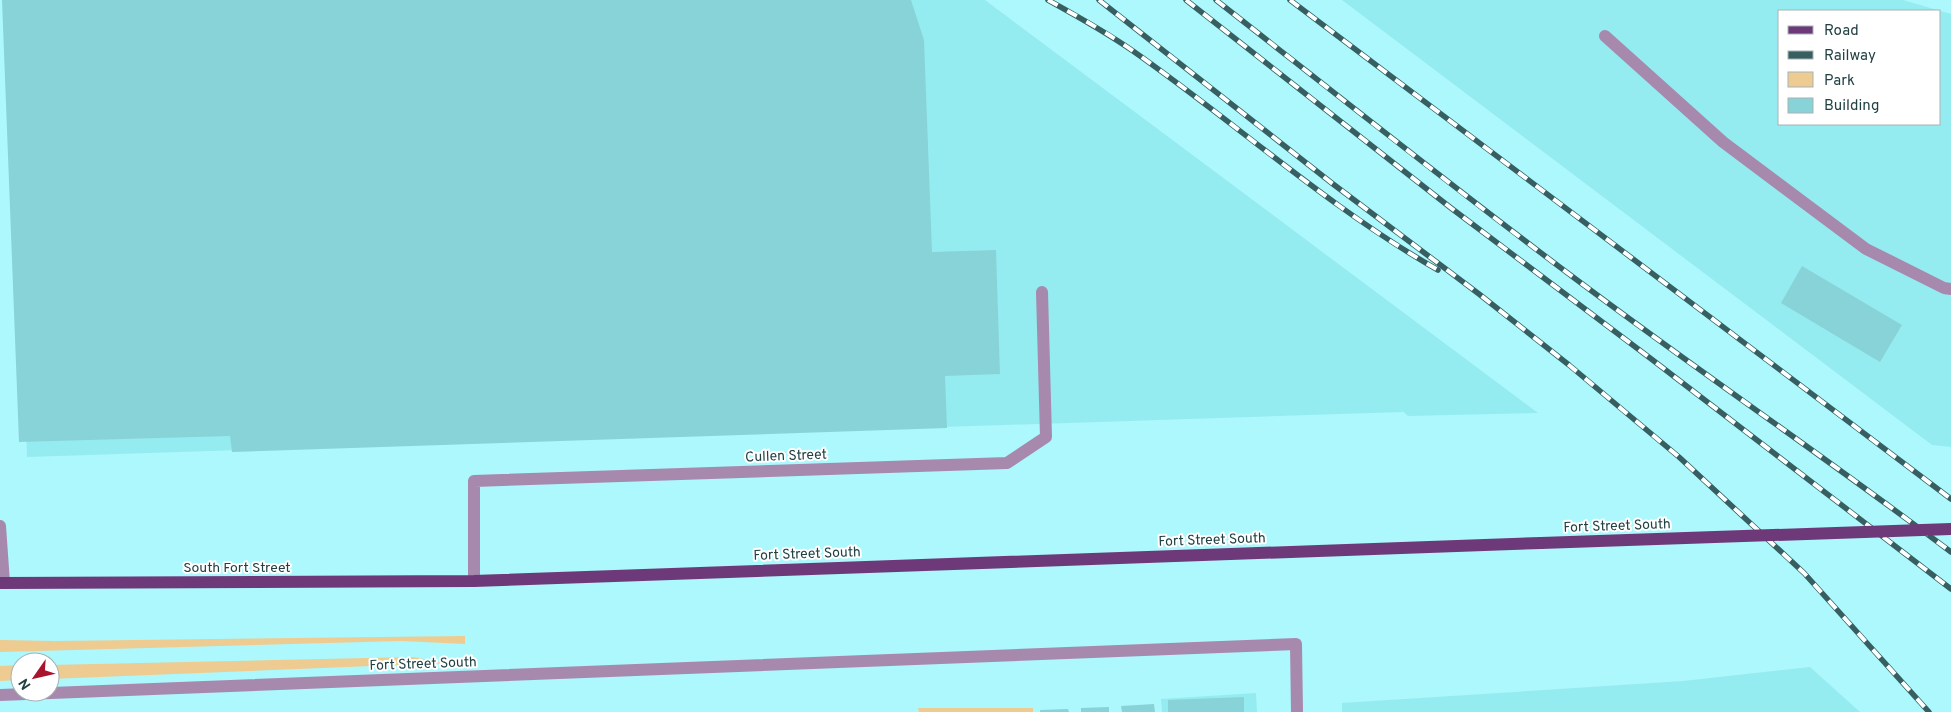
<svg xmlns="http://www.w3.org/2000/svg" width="1951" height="712" font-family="Overpass,sans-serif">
<rect width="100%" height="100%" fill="#acf8fd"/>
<g fill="#95ecf0" fill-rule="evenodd">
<polygon points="11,0 985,0 1538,413 1408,416 1393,403 1403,412 27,457"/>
<path d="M1342,0H1903L1951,14V447L1932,445ZM1780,11H1940V124H1780Z"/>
<polygon points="1810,667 1860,712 1342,712 1342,703 1683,681"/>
<polygon points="1256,693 1257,712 1162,712 1161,699"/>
</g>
<g fill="#edcb91">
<polygon points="465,636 465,644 402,641 0,652 0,640 56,641"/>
<polygon points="413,657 445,663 50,679 50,665"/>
<polygon points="20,665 20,680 0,681 0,666"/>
<polygon points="918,708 1033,708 1033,712 919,712"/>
</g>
<g fill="#88d3d8">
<polygon points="2,0 911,0 924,40 932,252 996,250 1000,374 945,376 947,428 232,452 230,436 19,442"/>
<polygon points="1802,266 1902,325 1880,362 1781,303"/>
<polygon points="1244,697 1244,712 1168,712 1168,700"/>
<polygon points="1154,704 1155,712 1122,712 1121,706"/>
<polygon points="1109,707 1109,712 1081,712 1081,708"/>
<polygon points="1068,709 1069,712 1040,712 1040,710"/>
</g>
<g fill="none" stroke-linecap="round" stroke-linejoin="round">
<g stroke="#a789ad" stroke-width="12">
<polyline points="1605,36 1723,142 1866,249 1944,288 1951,289"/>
<polyline points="0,526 4,583"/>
<polyline points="474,581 474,481 1007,463 1046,437 1042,292"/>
<polyline points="0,695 1296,644 1297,712"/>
</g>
<polyline stroke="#6e3978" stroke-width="12" points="0,583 474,581 1541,543"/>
<defs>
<g id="rail">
<path d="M1048,0C1077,16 1106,32 1133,51C1236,123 1329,208 1438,270"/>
<polyline points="1099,0 1333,184 1479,294 1569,365 1679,457 1804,573 1929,712"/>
<polyline points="1186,0 1451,208 1650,358 1951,589"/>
<path d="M1216,0C1336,94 1455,189 1577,280C1701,373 1828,459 1951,552"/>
<polyline points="1290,0 1951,499"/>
</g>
</defs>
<use href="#rail" stroke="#375e60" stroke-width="5.5"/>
<use href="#rail" stroke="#fff" stroke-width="4" stroke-dasharray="11" stroke-linecap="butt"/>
<polyline stroke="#6e3978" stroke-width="12" points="1541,543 1951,529"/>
</g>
<g text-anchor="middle" stroke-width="4" stroke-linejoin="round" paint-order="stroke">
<g font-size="14" fill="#214143" stroke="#fff">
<text transform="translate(786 455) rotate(-2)" y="5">Cullen Street</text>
<text transform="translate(1617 525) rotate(-2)" y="5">Fort Street South</text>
<text transform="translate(1212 539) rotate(-2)" y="5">Fort Street South</text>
<text transform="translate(807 553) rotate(-2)" y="5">Fort Street South</text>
<text x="237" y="572">South Fort Street</text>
<text transform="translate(423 663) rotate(-2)" y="5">Fort Street South</text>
</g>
</g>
<rect x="1778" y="10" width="162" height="115" fill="#ffffff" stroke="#a6b3b4"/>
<rect x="1788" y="26" width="25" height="8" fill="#6e3978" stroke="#a6b3b4"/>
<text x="1824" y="35" font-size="15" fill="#214143">Road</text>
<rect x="1788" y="51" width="25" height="8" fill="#375e60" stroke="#a6b3b4"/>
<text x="1824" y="60" font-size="15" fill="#214143">Railway</text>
<rect x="1788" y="72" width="25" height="15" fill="#edcb91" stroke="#a6b3b4"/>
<text x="1824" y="85" font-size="15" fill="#214143">Park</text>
<rect x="1788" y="98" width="25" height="15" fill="#88d3d8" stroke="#a6b3b4"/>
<text x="1824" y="110" font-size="15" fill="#214143">Building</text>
<g transform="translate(35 677) rotate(236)"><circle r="24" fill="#ffffff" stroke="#a6b3b4"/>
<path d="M0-4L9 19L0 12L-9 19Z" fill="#aa132d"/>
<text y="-8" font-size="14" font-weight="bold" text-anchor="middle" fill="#214143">N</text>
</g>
</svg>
